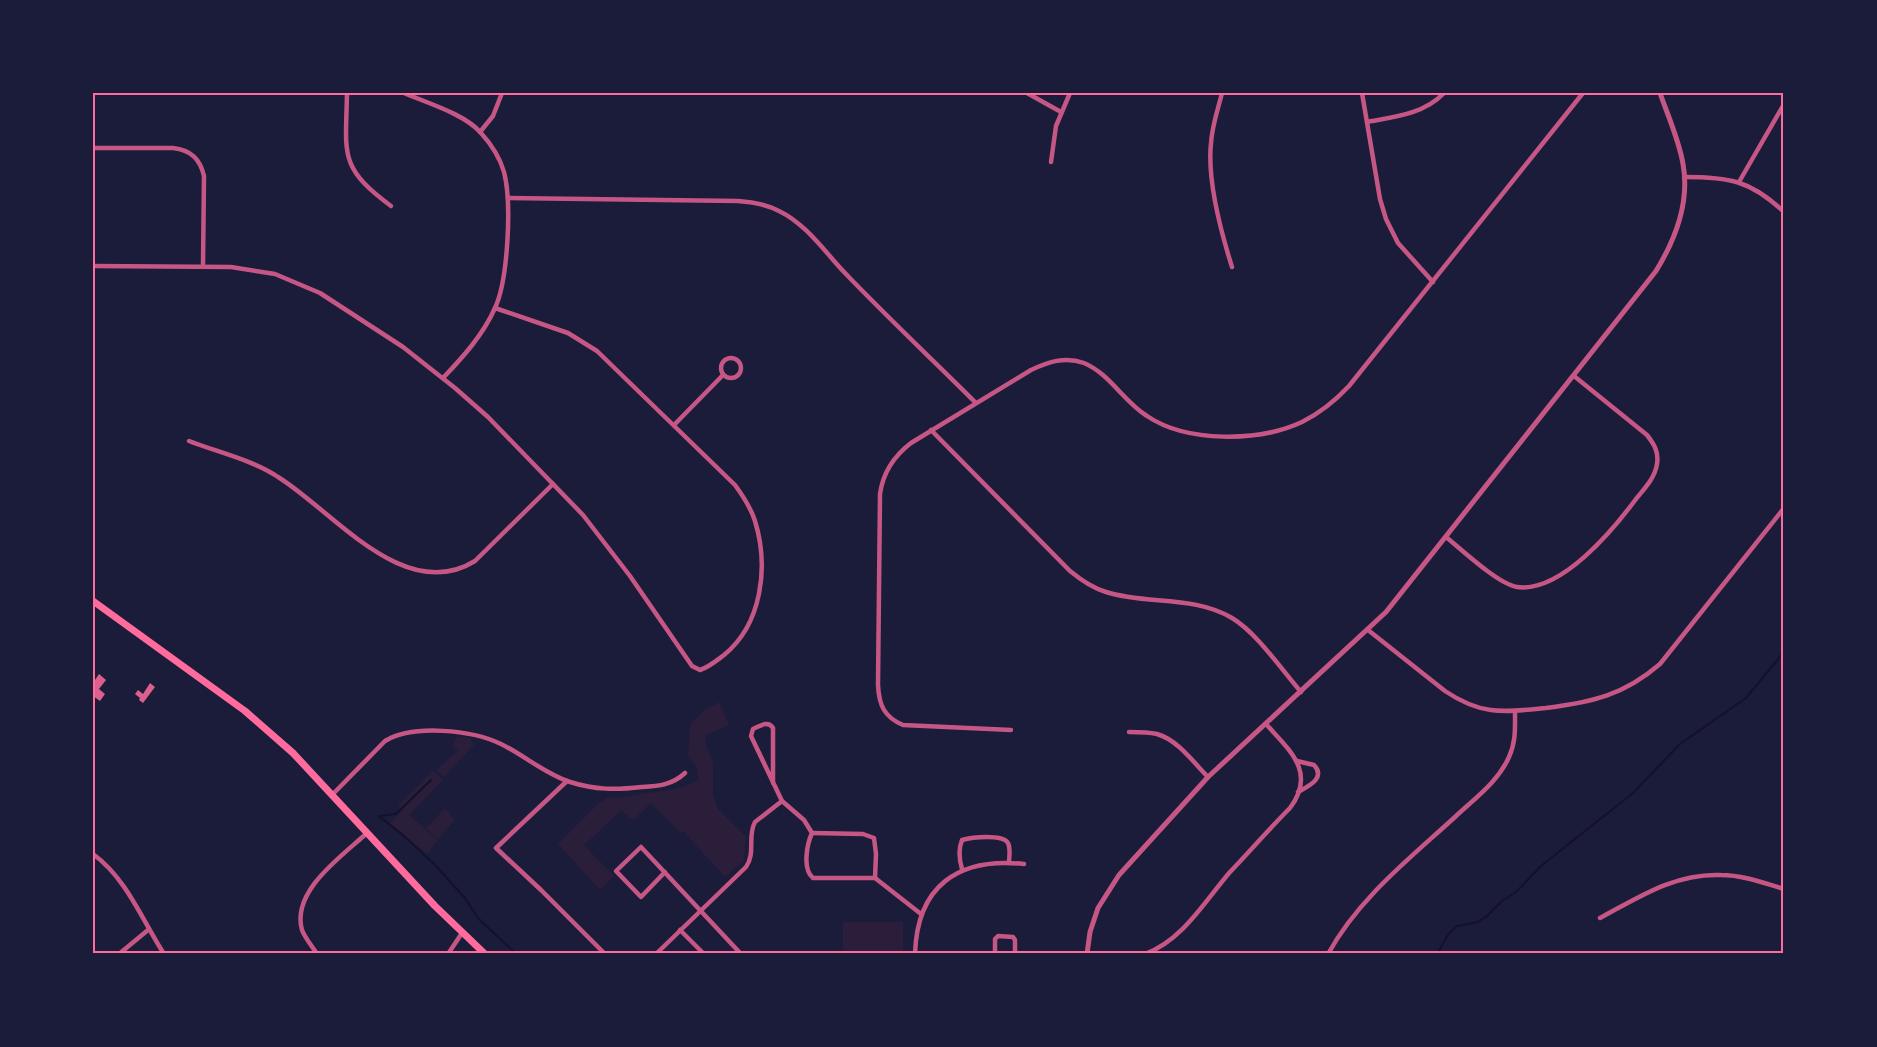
<svg xmlns="http://www.w3.org/2000/svg" width="1877" height="1047" font-family="Commissioner,sans-serif">
<rect width="100%" height="100%" fill="#1b1b3a"/>
<g fill="#2a1e3b">
<path d="M719,702L729,725L706,735L705,742L713,763V792L717,808L746,837L744,860L725,877L684,832L679,831L651,803L633,820L621,811L584,845L614,876L600,890L558,844L598,804L608,797C621,799 633,795 647,793C665,791 681,789 698,780L697,767L688,756L690,725L703,711Z"/>
<polygon points="457,736 470,738 474,745 444,777 436,770 458,751 452,745"/>
<polygon points="433,770 443,780 409,815 438,840 427,854 390,823 403,810 398,806"/>
<polygon points="445,808 455,820 438,839 426,828"/>
<rect x="843" y="922" width="60" height="32"/>
</g>
<g fill="none" stroke-linecap="round" stroke-linejoin="round">
<g stroke="#12122b" stroke-width="2">
<polyline points="379,816 396,814 431,780"/>
<polyline points="380,817 404,836 434,864 465,898 478,918 516,954"/>
<polyline points="1437,954 1449,933 1457,926 1478,922 1487,916 1502,901 1516,892 1541,866 1633,793 1680,744 1746,698 1784,652"/>
</g>
</g>
<g fill="#dd5f8e">
<polygon points="99,674 106,680 99,689 105,694 100,701 93,696 93,683"/>
<polygon points="150,683 155,687 143,703 139,700 140,698 135,694 138,690 143,694"/>
</g>
<g fill="none" stroke-linecap="round" stroke-linejoin="round">
<g stroke="#c65784" stroke-width="4.5">
<path d="M347,93C346,154 338,167 391,206"/>
<path d="M404,93C427,103 465,114 481,133C491,144 500,158 504,172C512,203 508,280 495,308C483,335 463,357 443,378"/>
<polyline points="1027,93 1061,112"/>
<path d="M1222,93C1218,109 1212,126 1211,143C1207,180 1221,232 1232,267"/>
<polyline points="1362,93 1380,199 1386,219 1398,243 1433,282"/>
<path d="M1367,122C1395,117 1424,114 1444,93"/>
<polyline points="480,132 493,116 502,93"/>
<path d="M93,148H173C191,150 200,159 204,176L203,266"/>
<polyline points="1051,162 1056,126 1070,93"/>
<path d="M1684,177C1729,177 1750,180 1784,212"/>
<polyline points="1739,182 1784,104"/>
<path d="M508,198L738,201C752,202 766,204 779,211C806,224 825,252 845,273C888,318 933,360 976,403"/>
<path d="M93,266L231,267L275,274L320,293L403,347L455,388L488,417L583,515L630,576L692,666L700,670C709,667 716,661 724,655C762,624 769,567 755,521C751,508 743,496 735,485L597,351L568,333L495,308"/>
<circle cx="731" cy="368" r="10"/>
<polyline points="674,425 723,375"/>
<path d="M931,430L1070,571C1081,580 1092,588 1106,592C1146,605 1194,595 1232,618C1257,633 1281,669 1301,692"/>
<path d="M189,441C217,452 253,460 278,477C332,510 404,605 475,561L553,484"/>
<path d="M1446,537C1462,550 1498,584 1517,587C1561,593 1613,530 1636,499C1644,489 1655,478 1657,464C1659,452 1654,444 1647,435L1574,376"/>
<path d="M1368,630L1445,691C1482,716 1504,712 1546,708C1593,702 1624,695 1660,664L1784,508"/>
<path d="M1011,730L903,725C884,717 879,705 878,685L880,494C883,472 894,456 911,443L1031,370C1048,362 1065,356 1084,363C1110,374 1123,401 1147,416C1187,443 1259,442 1302,422C1320,413 1335,401 1349,386L1583,93"/>
<path d="M1129,732C1138,732 1148,732 1157,734C1178,740 1194,763 1208,777"/>
<path d="M1297,761L1314,765C1326,778 1309,786 1298,792"/>
<polyline points="567,781 496,848 541,890 604,953 608,954"/>
<path d="M773,783V728C768,720 760,726 753,729L751,736L782,801"/>
<path d="M332,795L385,741C413,724 472,730 501,744C524,755 545,774 570,782C596,790 615,790 642,787C659,786 672,785 685,773"/>
<polyline points="812,833 863,834 874,838 876,854 875,878"/>
<path d="M93,854C127,879 142,920 164,954"/>
<path d="M962,869C959,859 958,850 962,840C972,837 1003,834 1008,843C1011,849 1009,857 1009,863"/>
<polyline points="665,872 641,897 616,871 641,847 741,954"/>
<path d="M1600,918C1639,897 1675,873 1721,875C1742,875 1764,883 1784,889"/>
<polyline points="680,930 704,954"/>
<polyline points="119,954 148,930"/>
<path d="M317,954C312,946 305,938 302,930C291,891 342,856 367,833"/>
<polyline points="448,954 462,933"/>
<path d="M650,954L657,953L746,867C756,853 747,836 755,822L782,801L804,820L812,833C807,844 802,869 813,878H875L921,914"/>
<path d="M915,954C917,886 958,857 1024,864"/>
<polyline points="995,954 995,939 998,936 1013,937 1015,940 1015,954"/>
<path d="M1145,954C1182,941 1205,901 1230,872C1250,851 1269,829 1290,808C1317,772 1289,750 1266,724"/>
<path d="M1328,954C1358,899 1409,859 1455,817C1474,799 1498,782 1509,757C1516,742 1515,728 1515,712"/>
</g>
<path stroke="#c65784" stroke-width="5" d="M1087,954L1090,932L1098,908L1119,875L1208,777L1386,612L1656,271C1675,240 1690,202 1683,164C1679,140 1668,116 1660,93"/>
<polyline stroke="#ff6b9d" stroke-width="7" points="93,601 245,711 293,753 435,906 485,954"/>
</g>
<rect width="1877" height="1047" fill="none" stroke="#1b1b3a" stroke-width="189"/>
<rect x="94" y="94" width="1688" height="858" fill="none" stroke="#ff6b9d" stroke-width="2"/>
</svg>
